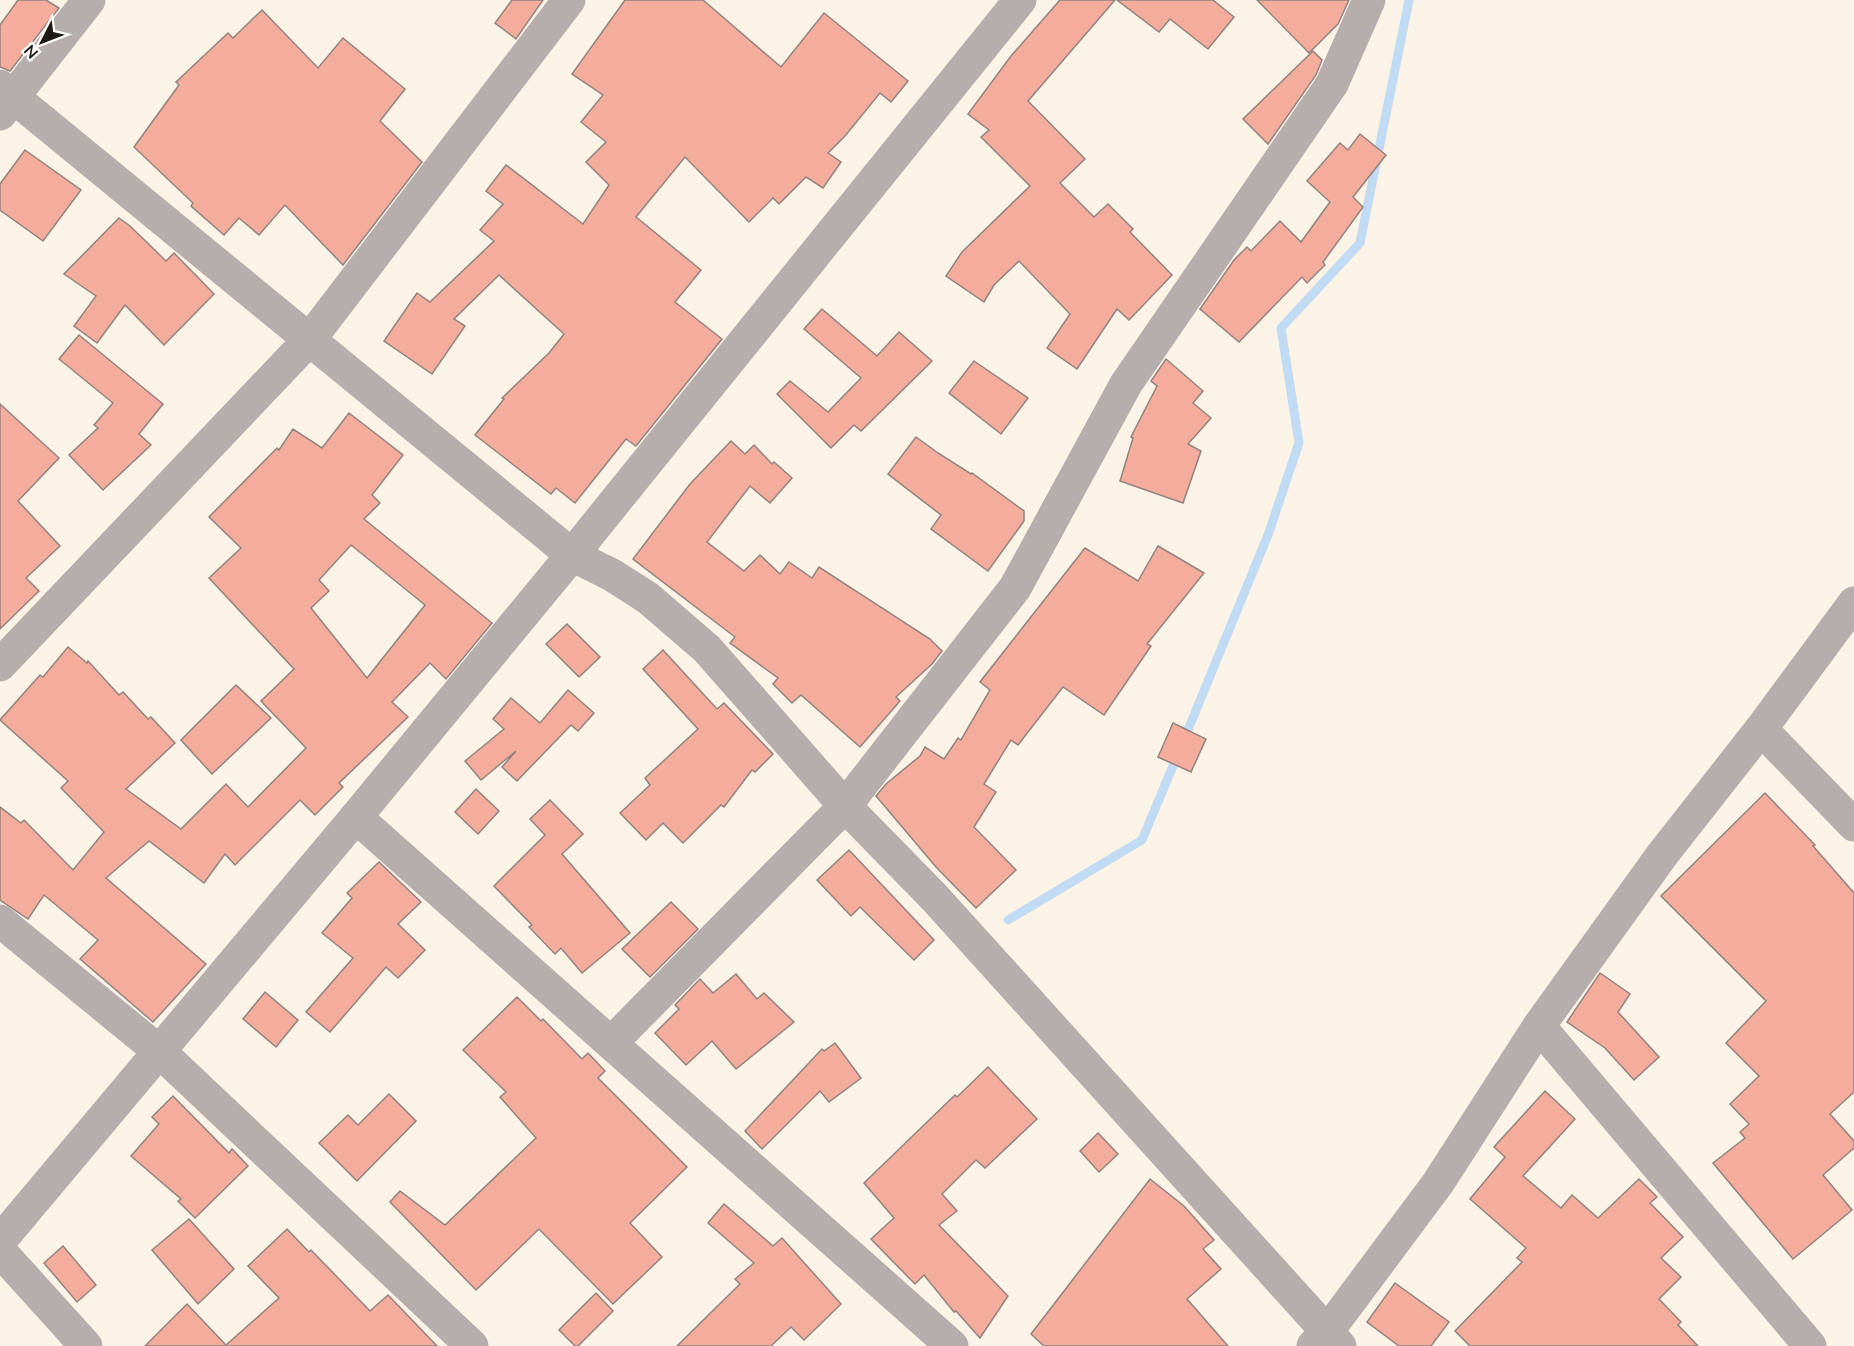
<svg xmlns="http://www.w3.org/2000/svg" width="1854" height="1346" font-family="Mulish,sans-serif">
<rect width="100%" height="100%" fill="#fbf3e6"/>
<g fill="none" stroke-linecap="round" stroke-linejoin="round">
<g stroke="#c1dbf4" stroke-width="9">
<polyline points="1183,742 1268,535 1299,443 1281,328 1360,243 1409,0"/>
<polyline points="1008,920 1142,840 1178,754"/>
</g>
</g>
<g fill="#f4ad9d" stroke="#938380" stroke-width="1.5" fill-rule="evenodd">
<polygon points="18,0 46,0 59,8 10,71 0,67 0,25"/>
<polygon points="512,0 543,0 516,39 495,23"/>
<polygon points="625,0 703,0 781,67 824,13 908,81 891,102 880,93 845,136 828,153 841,162 823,188 806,177 779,204 773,198 749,222 685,157 636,217 701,270 675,302 722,339 636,446 626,439 575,503 556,488 551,494 475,435 504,399 502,398 549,353 564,334 499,275 454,319 465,326 432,374 384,341 417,293 430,302 494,241 480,230 503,204 486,191 506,165 583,224 609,185 586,162 606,142 581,122 603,95 572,74"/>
<polygon points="1060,0 1115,0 1028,101 1085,159 1060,183 1094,217 1108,204 1133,229 1130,232 1172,275 1129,320 1117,309 1077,369 1047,348 1070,314 1019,261 994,285 984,302 946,276 962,252 1030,186 981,137 989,130 968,114 1011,56"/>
<polygon points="1117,0 1213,0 1234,17 1208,49 1170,19 1159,32"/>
<polygon points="1257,0 1349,0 1338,24 1309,53"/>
<polygon points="262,10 318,68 343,38 405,89 380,121 422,162 343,265 285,205 259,235 239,218 224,235 191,206 193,203 134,147 179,85 176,82 228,33 233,38"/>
<polygon points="1313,51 1322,60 1316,75 1268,144 1243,119"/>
<polygon points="1360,134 1386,155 1353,197 1363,207 1323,262 1325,265 1307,283 1302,277 1239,342 1200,309 1234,260 1247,247 1251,251 1280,221 1301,242 1330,202 1307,181 1340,143 1348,150"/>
<polygon points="25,150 81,190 43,241 0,210 0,184"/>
<polygon points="119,218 130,226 166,261 174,253 214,294 164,345 125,305 97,343 74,326 96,296 64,274"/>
<polygon points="822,309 877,356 899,332 932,361 861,431 854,425 831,448 777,394 790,381 828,412 861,378 804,329"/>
<polygon points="79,335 163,404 139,434 151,445 103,490 69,455 98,428 94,425 113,403 59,359"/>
<polygon points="1166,359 1203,391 1193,403 1211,418 1188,444 1201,451 1183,503 1120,481 1133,438 1131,437 1157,386 1151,381"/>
<polygon points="974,361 1028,398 1001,434 949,393"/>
<polygon points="0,404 59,458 18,501 60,546 26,578 39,591 0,629"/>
<path d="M349,413L403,455L372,495L380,503L364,519L492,623L446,679L430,663L392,702L408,717L339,783L343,787L315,815L300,800L235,865L225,854L204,883L149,841L106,878L206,964L153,1022L80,959L98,940L44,895L28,919L0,900V807L21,823L24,820L73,870L104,832L61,788L68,781L0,720L40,675L43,677L68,647L87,663L88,661L119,695L123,692L148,719L151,717L175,743L126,789L181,829L226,784L248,807L306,748L261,701L294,669L209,578L241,548L209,517L277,448L279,450L293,429L322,448ZM351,545L425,605L367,678L311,608L329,591L319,580Z"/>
<polygon points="916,437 938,453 971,474 972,473 1024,511 1024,521 988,571 931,529 941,515 888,474"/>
<polygon points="731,441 745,454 754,445 772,464 774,462 792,478 770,503 750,486 707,542 744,571 760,555 780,574 789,562 812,578 819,567 930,639 942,651 932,664 896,697 900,701 860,747 801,695 792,703 773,684 778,678 730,643 735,637 633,559 690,484"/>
<polygon points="1158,546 1204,573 1147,644 1151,646 1104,715 1063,687 1018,745 1011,740 984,784 996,792 974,827 1016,870 976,908 936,867 876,796 886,784 920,756 925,747 944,759 958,738 961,740 990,690 980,682 1085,548 1138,581"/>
<polygon points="567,624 600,657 579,677 546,644"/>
<polygon points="663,650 717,709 724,703 773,754 755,772 752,770 724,807 721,805 683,843 663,823 646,840 620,813 650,785 645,778 698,729 643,669"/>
<polygon points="236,685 271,718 212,774 181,740"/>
<polygon points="568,690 594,713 578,731 571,725 517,781 502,767 516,751 481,780 465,761 504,729 493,719 511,698 540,723"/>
<polygon points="1173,723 1206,739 1191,772 1158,757"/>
<polygon points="476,789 499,811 478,834 455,812"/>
<polygon points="1765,793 1815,845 1813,846 1854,893 1854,1092 1830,1114 1854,1141 1854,1148 1823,1175 1852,1210 1793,1259 1713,1163 1745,1138 1740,1132 1749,1124 1730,1104 1759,1076 1726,1043 1766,1001 1661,896"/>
<polygon points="550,800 583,834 562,854 630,933 582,973 561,948 555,954 529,927 532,925 494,886 545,835 530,819"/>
<polygon points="849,850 934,940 914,960 860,907 851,916 817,880"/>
<polygon points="379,862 421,902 398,924 425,950 398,978 386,967 330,1032 306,1012 353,958 322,933 352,898 347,893"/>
<polygon points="671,902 698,929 650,977 622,949"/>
<polygon points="1600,973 1630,994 1618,1012 1659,1057 1634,1080 1605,1048 1567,1022"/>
<polygon points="736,974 757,999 764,993 794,1022 736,1069 712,1041 686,1065 655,1033 679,1009 675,1005 700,979 713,993"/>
<polygon points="265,992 298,1020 276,1047 243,1019"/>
<polygon points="517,997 541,1021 543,1019 582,1059 588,1053 605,1071 598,1078 687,1167 630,1223 662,1257 613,1304 539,1229 476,1290 390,1202 400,1191 445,1225 536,1138 500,1097 506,1092 463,1050"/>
<polygon points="835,1043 861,1078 829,1102 820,1091 762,1149 745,1131 822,1049 824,1051"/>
<polygon points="988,1067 1037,1119 985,1168 976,1160 942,1194 957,1211 939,1225 1008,1296 980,1338 956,1311 954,1312 924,1275 915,1284 871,1239 894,1218 864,1183 955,1095 957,1097"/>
<polygon points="1545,1091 1575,1119 1523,1176 1561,1208 1572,1195 1598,1218 1639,1179 1657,1197 1650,1203 1683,1237 1661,1258 1681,1277 1659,1299 1681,1322 1678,1325 1698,1346 1470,1346 1455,1331 1522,1262 1517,1258 1526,1248 1470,1199 1505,1157 1494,1147"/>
<polygon points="389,1094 416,1121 357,1181 319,1143 348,1115 358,1125"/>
<polygon points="173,1096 229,1153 232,1149 248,1166 195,1218 178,1201 181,1199 131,1156 159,1124 152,1117"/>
<polygon points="1098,1133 1118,1154 1099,1172 1080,1151"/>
<polygon points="1150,1179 1184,1206 1214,1240 1203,1249 1221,1269 1187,1299 1228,1346 1044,1346 1031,1334"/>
<polygon points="724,1204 773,1246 782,1238 841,1304 804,1340 791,1327 771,1346 677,1346 740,1284 735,1279 754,1263 708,1223"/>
<polygon points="189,1219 234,1269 198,1304 152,1250"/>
<polygon points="287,1229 309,1252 311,1250 370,1311 388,1295 437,1346 145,1346 187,1304 226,1345 279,1298 248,1266"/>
<polygon points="63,1246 96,1285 77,1302 44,1263"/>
<polygon points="1395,1283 1449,1322 1431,1346 1399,1346 1367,1322"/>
<polygon points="596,1293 613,1311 578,1346 575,1346 559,1330"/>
</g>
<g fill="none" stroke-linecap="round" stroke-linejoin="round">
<g stroke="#b6aead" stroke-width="33">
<polyline points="0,86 572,555 612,575 648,598 707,649 845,806 934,897 1340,1346"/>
<polyline points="0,114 89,0"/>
<polyline points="0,665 310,339 569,0"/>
<polyline points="1761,729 1854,825"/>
<polyline points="356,817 952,1346"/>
<polyline points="0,921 160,1052 472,1346"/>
<polyline points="1539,1026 1810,1346"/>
<polyline points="611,1043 845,806 1015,588 1126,384 1332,84 1369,0"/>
<polyline points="0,1241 356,817 572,555 1020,0"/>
<polyline points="0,1251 86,1346"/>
<polyline points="1313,1346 1327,1332 1438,1183 1539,1026 1662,855 1761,729 1854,603"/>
</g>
</g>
<g transform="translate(42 42) rotate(228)" stroke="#ffffff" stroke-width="4.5" paint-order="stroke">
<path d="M0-4.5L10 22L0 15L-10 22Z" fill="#1e1b16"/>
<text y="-9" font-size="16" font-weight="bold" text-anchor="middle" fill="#1e1b16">N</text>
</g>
</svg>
